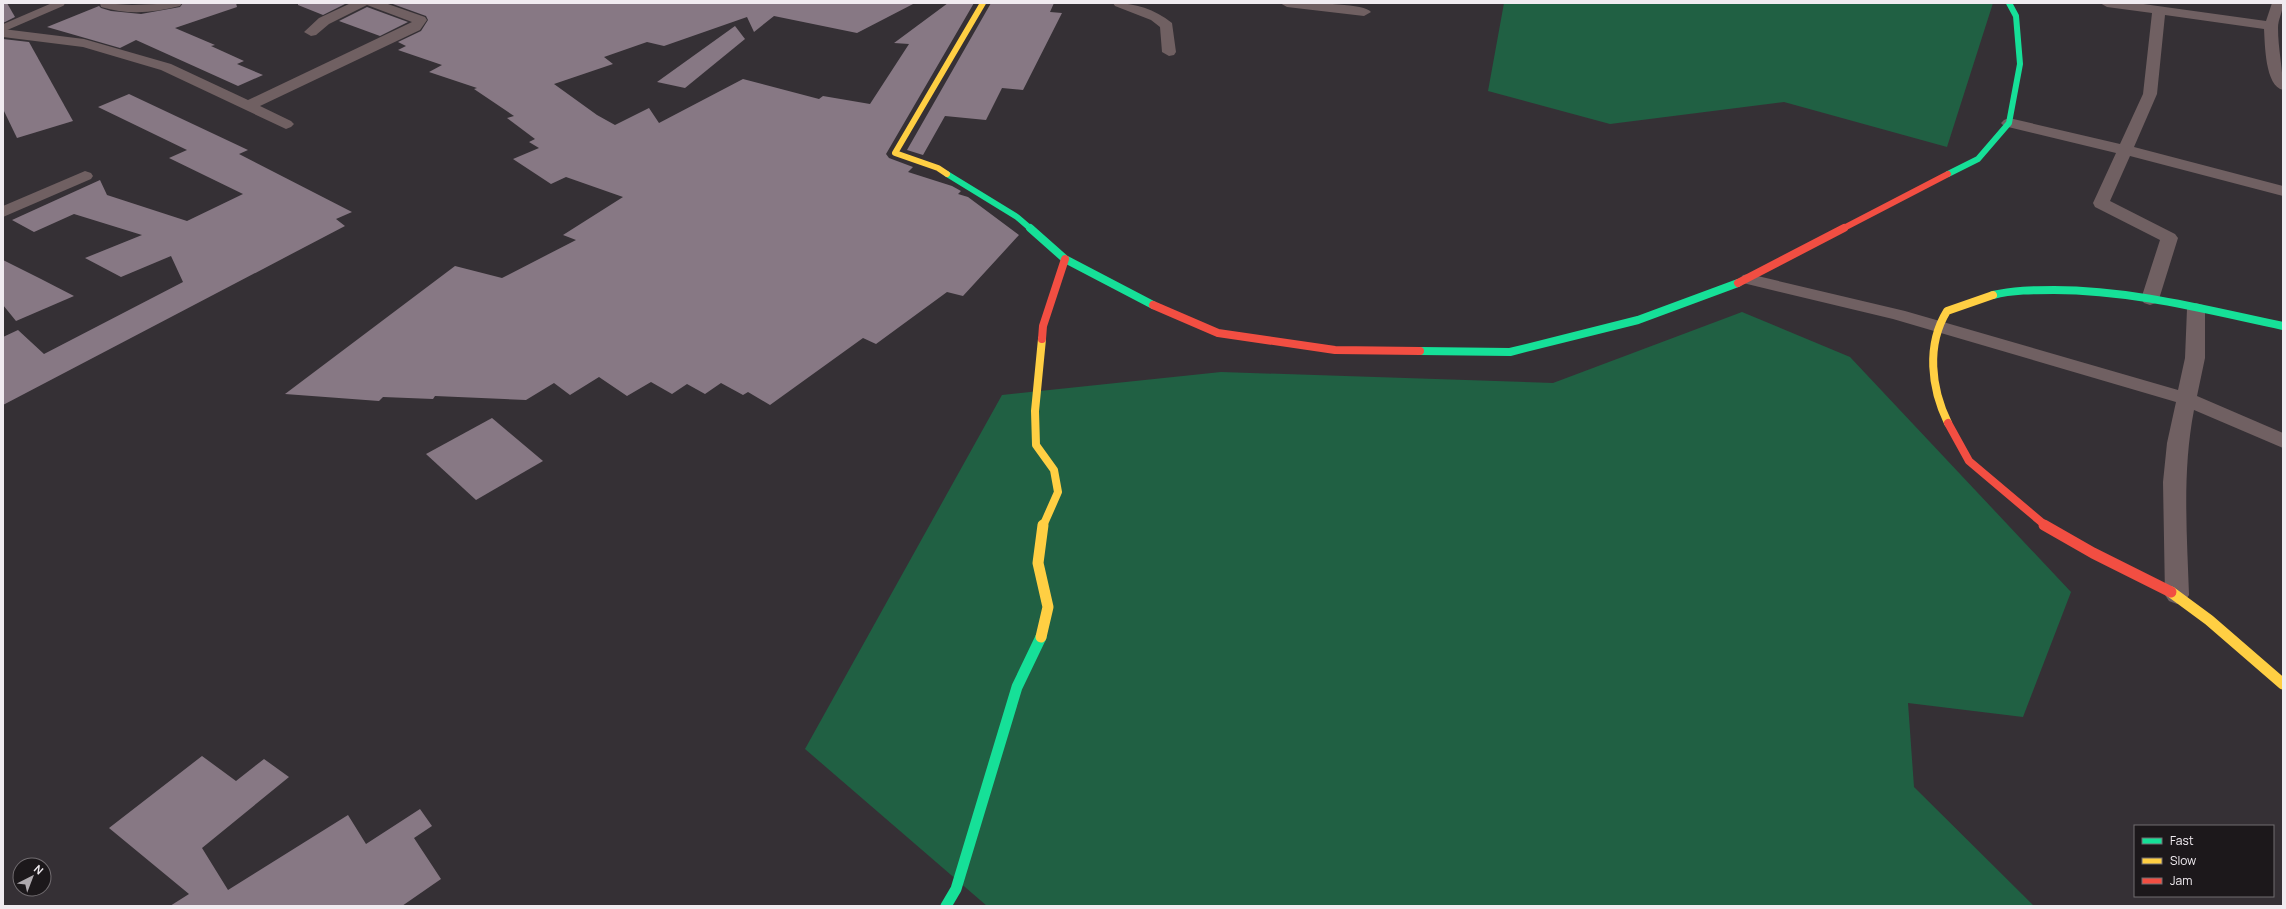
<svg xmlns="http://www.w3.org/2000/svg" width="2286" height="909" font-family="Manrope,sans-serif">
<rect width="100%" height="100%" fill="#353035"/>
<g fill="#206043">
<polygon points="1504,3 1993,3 1947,147 1784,102 1610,124 1488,91"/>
<polygon points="1742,312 1850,357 2071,592 2023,717 1908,703 1914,787 2034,906 987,906 805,749 1002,395 1221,372 1553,383"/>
</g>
<g fill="#877884">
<polygon points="3,3 7,3 15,17 3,23"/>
<polygon points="183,3 236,3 237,7 175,28 215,45 211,46 244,61 237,64 263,75 238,86 136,40 120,48 47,27 99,6 101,8 111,11 141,14 180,7"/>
<polygon points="298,3 347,3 323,15 298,5"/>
<polygon points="390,3 915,3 857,33 774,16 754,32 747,17 664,46 647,42 604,57 613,64 554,84 597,115 615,125 649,108 659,123 743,79 819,99 823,96 870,104 909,44 894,43 948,3 974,3 886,154 889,158 913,167 908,172 952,186 961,191 958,194 968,197 1019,235 963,296 947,292 876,344 863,338 770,405 748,392 743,395 721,383 705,394 687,384 672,394 651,382 627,396 599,377 570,395 554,383 526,400 435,396 433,399 383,397 379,401 285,394 455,266 502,278 576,240 563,235 623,197 566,177 551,184 513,159 539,148 529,142 535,139 507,118 514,116 474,89 477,88 429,72 442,65 398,50 406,46 398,42 421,31 428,20 426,16"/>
<polygon points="991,3 1054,3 1050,12 1062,13 1023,90 1002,88 986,120 945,116 923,155 907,150"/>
<polygon points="367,7 408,22 380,36 339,21"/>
<polygon points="735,26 745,39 685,88 657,82"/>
<polygon points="3,39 29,42 73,121 17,138 3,109"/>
<polygon points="129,94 248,150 239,154 352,212 336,219 345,226 3,405 3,337 18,330 44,354 183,282 171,256 121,277 85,258 142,235 74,214 34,232 12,220 100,180 107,195 187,221 243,194 169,158 187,150 98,107"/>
<polygon points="3,260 41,279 74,296 16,321 3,305"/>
<polygon points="492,418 543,461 476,500 426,454"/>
<polygon points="202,756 236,781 264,759 289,777 202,848 228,890 348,815 366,844 420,809 432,826 414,838 441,879 402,906 170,906 189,894 109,828"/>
</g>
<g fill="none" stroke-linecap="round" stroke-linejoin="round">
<polyline stroke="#706062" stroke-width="7" points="3,28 61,3"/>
<g fill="#706062" fill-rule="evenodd">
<path d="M100,3L132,5L182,3L180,6C153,13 128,15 101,7Z"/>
<polygon points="351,3 385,3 425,17 427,20 420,30 260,106 291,121 294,124 291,127 286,129 161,70 83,47 3,37 3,29 84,39 171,64 248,100 412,22 367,5 329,24 316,35 311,36 304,32 319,18"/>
<path d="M1113,3C1136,3 1154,9 1172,23L1176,52L1174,55L1169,56L1162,52L1160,27L1151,20L1115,6Z"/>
<path d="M1280,3C1295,3 1364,2 1371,12L1364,16L1287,7Z"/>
<path d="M2100,3H2136L2266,21L2272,3H2283C2283,12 2278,19 2278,28C2278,49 2283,69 2283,90C2265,86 2265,44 2264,29L2165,15L2157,94L2134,147L2283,186V196L2130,156L2110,201L2175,234L2178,238L2159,299L2156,303L2150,305L2144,303L2141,299L2160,240L2095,207L2093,203L2116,153L2004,126L2001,123L2004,120L2009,118L2120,144L2143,94L2152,13L2107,7Z"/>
<polygon points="85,171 91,173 93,176 91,179 3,217 3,206"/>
<path d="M1749,274L1905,311L2178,390L2185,358L2187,309L2189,305L2196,303L2203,305L2205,309V358L2197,396L2283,433V448L2194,410C2182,472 2187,533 2189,595L2185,601L2177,604L2169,601L2165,595L2163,482L2167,443L2176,402L1893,319L1743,283L1740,279L1743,275Z"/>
</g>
<g stroke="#16e098" stroke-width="6">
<polyline points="947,174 1017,217 1031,229"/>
<polyline points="1948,174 1978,159 2009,123 2020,64 2016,16 2009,3"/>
</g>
<g stroke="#16e098" stroke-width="8">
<polyline points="1030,228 1065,259 1153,305"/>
<path d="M1993,295C2013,290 2033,290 2054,290C2132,290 2207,310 2283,326"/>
<polyline points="1420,351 1510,352 1638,320 1738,283"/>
</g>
<polyline stroke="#16e098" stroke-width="11" points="946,906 956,889 1017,687 1041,637"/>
<polyline stroke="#ffcf43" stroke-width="6" points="947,174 938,168 895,153 983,3"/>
<g stroke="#ffcf43" stroke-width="8">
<polyline points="1042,339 1035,411 1036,445 1054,470 1058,492 1043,526"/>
<path d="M1948,423C1931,388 1926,345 1947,311L1993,295"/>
</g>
<g stroke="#ffcf43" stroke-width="11">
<polyline points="2171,592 2209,620 2283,684"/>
<polyline points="1041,637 1048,607 1038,563 1043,525"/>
</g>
<polyline stroke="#f24e42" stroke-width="6" points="1842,229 1948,174"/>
<g stroke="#f24e42" stroke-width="8">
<polyline points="1738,283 1844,228"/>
<polyline points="1153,305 1218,333 1335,350 1420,351"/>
<polyline points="1042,339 1043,326 1065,259"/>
<polyline points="1948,423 1969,461 2046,526"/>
</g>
<polyline stroke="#f24e42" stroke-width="11" points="2044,525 2093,553 2171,592"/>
</g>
<rect width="2286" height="909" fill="none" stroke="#f0ebf0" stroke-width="8"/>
<rect x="2134" y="825" width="140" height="72" fill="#1c181b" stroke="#716c70"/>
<rect x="2142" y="838" width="20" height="6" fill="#16e098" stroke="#716c70"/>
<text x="2170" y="845" font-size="12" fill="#f0ebf0">Fast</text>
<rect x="2142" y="858" width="20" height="6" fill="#ffcf43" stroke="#716c70"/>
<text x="2170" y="865" font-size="12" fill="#f0ebf0">Slow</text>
<rect x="2142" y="878" width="20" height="6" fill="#f24e42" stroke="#716c70"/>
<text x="2170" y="885" font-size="12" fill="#f0ebf0">Jam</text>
<g transform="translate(32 877) rotate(42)"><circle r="19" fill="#1c181b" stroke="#716c70"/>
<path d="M0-3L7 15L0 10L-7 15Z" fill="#afaaaf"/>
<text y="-6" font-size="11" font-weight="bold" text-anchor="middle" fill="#f0ebf0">N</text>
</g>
</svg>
